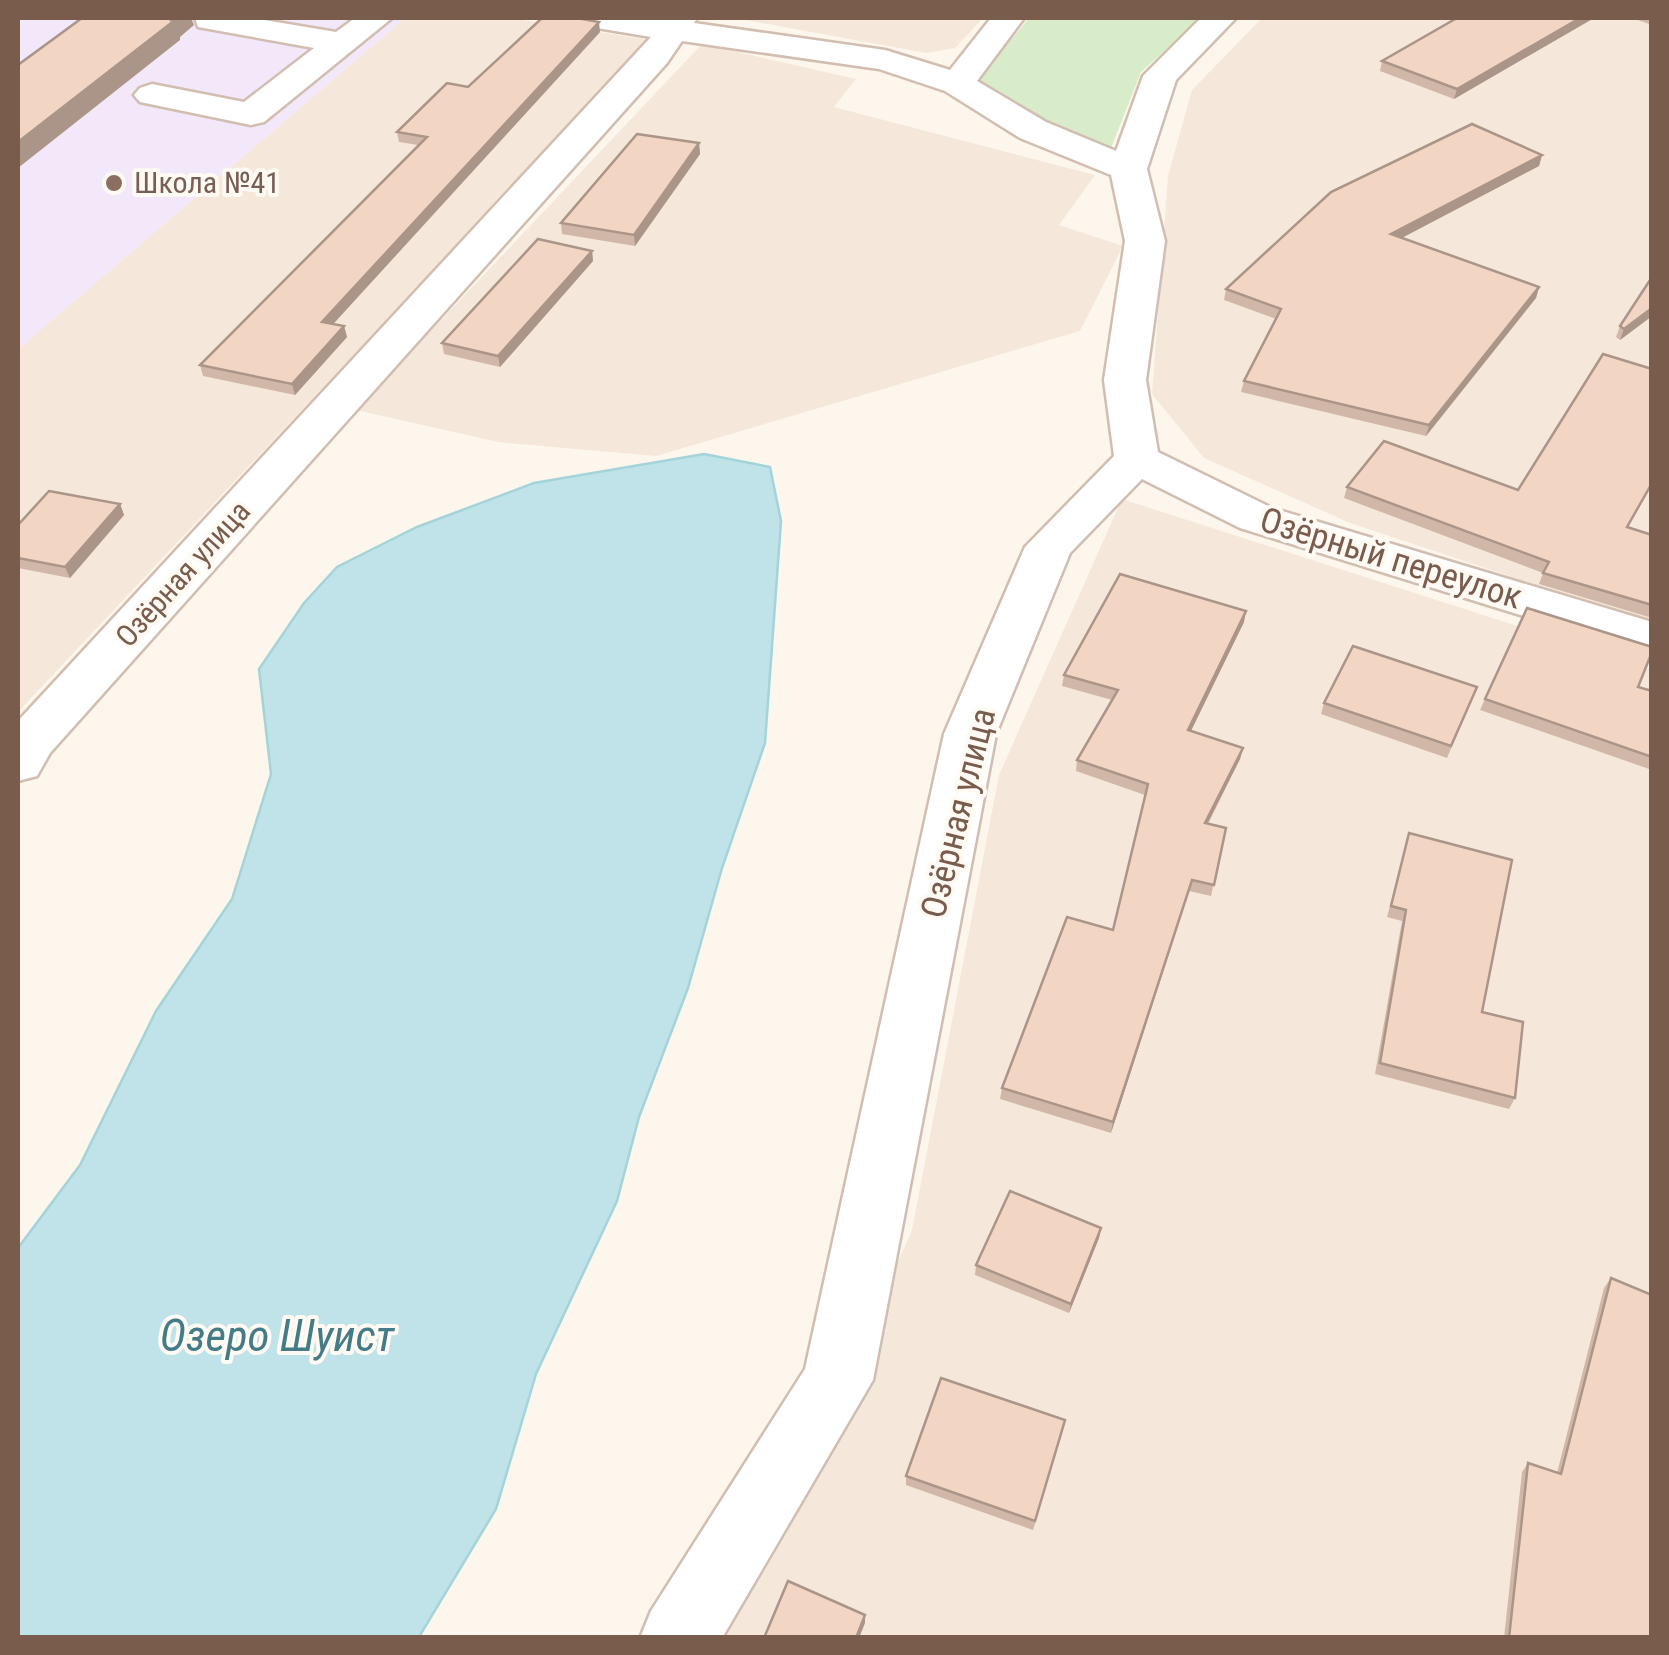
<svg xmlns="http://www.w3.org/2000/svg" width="1669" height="1655" font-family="'Roboto Condensed',sans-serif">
<rect width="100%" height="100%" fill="#fdf6ec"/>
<g fill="#f5e8da">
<polygon points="405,18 510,18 649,40 18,712 18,349"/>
<polygon points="734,18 983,18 955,48 926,53"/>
<polygon points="1262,18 1651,18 1651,623 1350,523 1204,458 1152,394 1168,176 1192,90"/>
<polygon points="702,44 856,79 834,107 1095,175 1059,225 1123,246 1080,331 656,456 498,442 356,410"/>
<polygon points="1122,499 1651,669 1651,1637 720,1638 784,1523 912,1230 999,775"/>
</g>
<polygon fill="#f3e8fa" points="18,18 405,18 18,349"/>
<polygon fill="#d8ecc9" points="1029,18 1201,18 1141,72 1109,153 1041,122 976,82"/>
<polygon fill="#bfe3e8" stroke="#a5d3da" stroke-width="2.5" points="704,454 770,467 781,521 765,743 722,868 688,988 639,1117 617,1201 536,1374 496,1509 419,1637 18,1637 18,1248 80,1165 156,1011 232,899 271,774 259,669 304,603 337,567 417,527 534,483"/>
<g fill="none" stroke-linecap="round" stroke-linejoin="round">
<defs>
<g id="minor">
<polygon points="195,18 253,18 336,32 355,18 392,18 264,122 251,125 140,102 134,95 140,88 152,84 244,102 314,48 198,27"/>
<polygon points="575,18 697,18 694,23 885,50 950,70 991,18 1024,18 977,81 1046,122 1116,151 1143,76 1201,18 1236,18 1176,80 1147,169 1165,241 1146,380 1158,452 1272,508 1652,622 1652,656 1240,528 1142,479 1070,553 996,734 873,1380 722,1638 640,1638 651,1611 805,1369 944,734 1025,547 1114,456 1104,380 1125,241 1111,175 1020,138 945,91 879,69 682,41 667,63 50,753 37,776 18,781 18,721 651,37 579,25"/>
</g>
</defs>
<use href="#minor" stroke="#d1beb0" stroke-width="5"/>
<use href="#minor" fill="#fff" fill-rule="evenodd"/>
</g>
<g fill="#d1b7a8">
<polygon points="1457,18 1594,18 1454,99 1380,71 1382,61"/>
<polygon points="1632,18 1652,18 1652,25"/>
<polygon points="600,32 333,324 344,326 347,337 295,395 203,376 200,365 418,145 399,142 397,132 468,87"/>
<polygon points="699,143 700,154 635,246 562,234 561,223"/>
<polygon points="1542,155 1539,166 1402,238 1539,287 1536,298 1426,436 1241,392 1244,381 1276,319 1224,300 1226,289"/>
<polygon points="592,251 593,261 500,367 444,354 442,343"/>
<polygon points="1652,277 1652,316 1620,340 1616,337 1620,326"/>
<polygon points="1347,487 1518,490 1652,535 1652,618 1539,584 1543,573 1344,498"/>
<polygon points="120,504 124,515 70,578 18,568 18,525"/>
<polygon points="1244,622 1191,731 1243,748 1240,759 1208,824 1226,828 1211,896 1189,891 1111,1133 1000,1099 1002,1088 1113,930 1145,795 1076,771 1077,760 1112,700 1062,686 1064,675"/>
<polygon points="1477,687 1447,758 1321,714 1324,703"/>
<polygon points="1638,687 1652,691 1652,770 1480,710 1485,699"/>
<polygon points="1409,833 1482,1012 1515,1098 1509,1109 1375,1074 1402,921 1387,917"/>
<polygon points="1101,1228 1099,1238 1069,1313 975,1275 976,1265"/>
<polygon points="1611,1278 1652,1638 1504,1638 1522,1472 1528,1463 1557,1473 1604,1288"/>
<polygon points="1063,1430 1033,1530 906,1485 906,1476"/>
</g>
<g fill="#aa9588">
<polygon points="174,18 191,18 194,25 180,37 180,40 18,168 18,142"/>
<polygon points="1580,18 1594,18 1454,99 1457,89"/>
<polygon points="599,22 600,32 325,333 322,322"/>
<polygon points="699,143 700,154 635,246 634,235"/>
<polygon points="1542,155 1539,166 1388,245 1391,234"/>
<polygon points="592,251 593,261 500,367 498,356"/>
<polygon points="1539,287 1536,298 1426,436 1429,425"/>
<polygon points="1652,308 1652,316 1620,340 1624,329"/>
<polygon points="344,326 347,337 295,395 292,384"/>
<polygon points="120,504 124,515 70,578 65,567"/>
<polygon points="1246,611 1244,622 1186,741 1188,730"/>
<polygon points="1243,748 1240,759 1202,834 1205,823"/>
<polygon points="1192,880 1189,891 1111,1133 1113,1122"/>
<polygon points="1101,1228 1099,1238 1069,1313 1071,1304"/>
<polygon points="865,1615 865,1623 859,1638 856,1638"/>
</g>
<g fill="#f3d5c3" stroke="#aa9588" stroke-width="2.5">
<polygon points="82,18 174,18 172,20 175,20 18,142 18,65"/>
<polygon points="542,18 577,18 599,22 322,322 344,326 292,384 200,365 427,137 397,132 447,83 468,87"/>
<polygon points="1457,18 1580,18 1457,89 1382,61"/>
<polygon points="1472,124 1542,155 1391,234 1539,287 1429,425 1244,381 1281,309 1226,289 1331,192"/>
<polygon points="637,134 699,143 634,235 561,223"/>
<polygon points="538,239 592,251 498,356 442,343"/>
<polygon points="1652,277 1652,308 1624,329 1620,326"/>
<polygon points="1603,354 1652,369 1652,483 1627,527 1652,535 1652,605 1543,573 1549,562 1347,487 1384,441 1518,490"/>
<polygon points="49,491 120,504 65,567 18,558 18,525"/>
<polygon points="1120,574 1246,611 1188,730 1243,748 1205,823 1226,828 1214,885 1192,880 1113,1122 1002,1088 1067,917 1113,930 1148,784 1077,760 1118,690 1064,675"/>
<polygon points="1527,608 1652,647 1652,652 1638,687 1652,691 1652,757 1485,699"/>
<polygon points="1353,646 1477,687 1451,746 1324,703"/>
<polygon points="1409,833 1512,860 1482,1012 1523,1022 1515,1098 1380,1063 1406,910 1391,906"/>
<polygon points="1010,1191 1101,1228 1071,1304 976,1265"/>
<polygon points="1611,1278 1652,1295 1652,1638 1509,1638 1528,1463 1561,1474"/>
<polygon points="941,1378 1065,1420 1035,1521 906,1476"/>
<polygon points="788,1581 865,1615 856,1638 764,1638"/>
</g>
<circle fill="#8d6e63" stroke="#fffaf3" stroke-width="4" cx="114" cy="183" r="10"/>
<g text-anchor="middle" stroke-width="8" stroke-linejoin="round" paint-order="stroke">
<g font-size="30" fill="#785e54" stroke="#fffaf3" text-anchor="start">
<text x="134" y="193">Школа №41</text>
</g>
<g font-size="30" fill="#7a5c4d" stroke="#fffaf3">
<text transform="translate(183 574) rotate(-48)" y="10">Озёрная улица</text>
</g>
<g font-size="35" fill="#7a5c4d" stroke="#fffaf3">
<text transform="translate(1391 558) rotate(17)" y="12">Озёрный переулок</text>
<text transform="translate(958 813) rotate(-76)" y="12">Озёрная улица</text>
</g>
<g font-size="45" font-style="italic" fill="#437c86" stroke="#fffaf3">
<text x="277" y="1351">Озеро Шуист</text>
</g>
</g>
<rect width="1669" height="1655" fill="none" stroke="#7a5c4d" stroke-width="40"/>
</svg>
